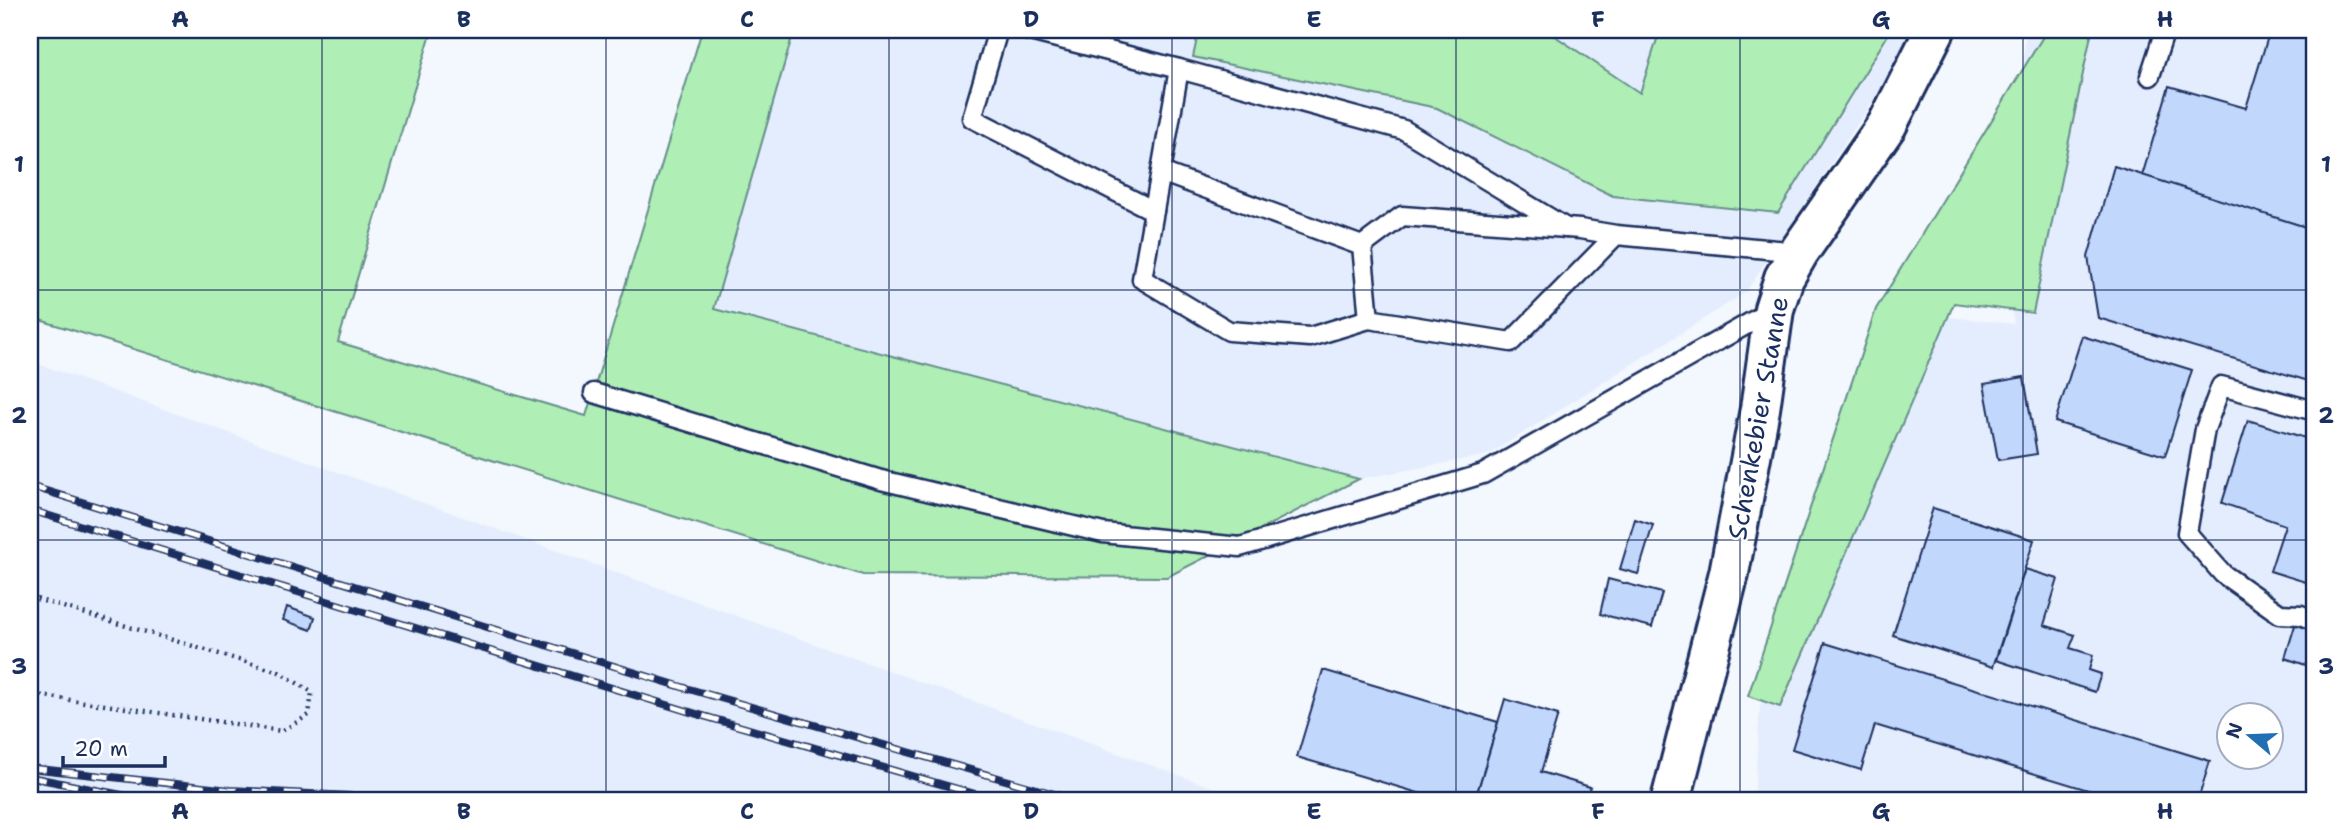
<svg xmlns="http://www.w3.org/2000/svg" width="2345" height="830" font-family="'Shantell Sans',sans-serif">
<rect width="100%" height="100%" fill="#f3f7fe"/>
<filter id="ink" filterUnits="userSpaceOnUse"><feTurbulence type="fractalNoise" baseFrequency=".0143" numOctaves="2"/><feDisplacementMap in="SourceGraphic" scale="14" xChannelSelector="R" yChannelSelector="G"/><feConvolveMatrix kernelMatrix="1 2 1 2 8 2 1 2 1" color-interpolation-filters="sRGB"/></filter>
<g filter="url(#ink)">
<g fill="#e4edfd" fill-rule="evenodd">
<polygon points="736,30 1911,30 1902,57 1746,292 1488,455 1359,479 661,295"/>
<path d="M2026,30H2315V800H1754L1760,707L1932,315L2014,324L2005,274ZM2230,714H2272V756H2230Z"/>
<polygon points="30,361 1247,800 30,800"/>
</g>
<g fill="#afeeb5" stroke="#658e8a" stroke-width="2">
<polygon points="30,30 432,30 338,342 586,416 702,30 794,30 714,309 1359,479 1167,577 863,575 30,317"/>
<polygon points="1199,30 1546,30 1640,93 1660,30 1891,30 1778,213 1613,196 1437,108 1193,57"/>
<polygon points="2047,30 2092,30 2033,313 1954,303 1780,707 1748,696 1876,309"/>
</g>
<g fill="#c2d7fc" stroke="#1b2f5e" stroke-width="2">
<polygon points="2270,30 2315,30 2315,230 2142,176 2169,86 2246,108"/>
<polygon points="2114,166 2315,230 2315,383 2098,318 2088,257"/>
<polygon points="2082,336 2192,370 2165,456 2055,422"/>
<polygon points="2024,377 2037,454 1998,460 1984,384"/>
<polygon points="2248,420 2315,441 2315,585 2270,571 2285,525 2222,503"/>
<polygon points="1933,508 2034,540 1993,667 1893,635"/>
<polygon points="1635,519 1653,525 1638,574 1620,569"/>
<polygon points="2025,569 2058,579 2044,625 2075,635 2070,648 2093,655 2089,670 2101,674 2095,692 1996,660"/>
<polygon points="1608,579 1662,593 1652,627 1600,614"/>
<polygon points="287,607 315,617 311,630 283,620"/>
<polygon points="2296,622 2315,628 2315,668 2285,658"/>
<polygon points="1825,643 2210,761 2198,800 2121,800 1875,725 1861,770 1792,749"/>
<polygon points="1323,670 1498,722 1475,800 1442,800 1297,757"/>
<polygon points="1505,699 1558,715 1541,772 1590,787 1585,800 1475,800"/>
</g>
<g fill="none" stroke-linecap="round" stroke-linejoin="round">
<defs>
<g id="service">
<polyline points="998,30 972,118 1154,211"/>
<polyline points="1026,30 1179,69"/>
<polyline points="2150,76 2165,30"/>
<polyline points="1161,172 1362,246"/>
<polyline points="1616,235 1511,342 1369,319 1362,246 1402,216 1580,229 1616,235 1799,252"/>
<polyline points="1369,319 1310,337 1229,331 1142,279 1179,69 1404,130 1566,228"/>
<polyline points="594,393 881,480 1103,533 1240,547 1483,474 1774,309"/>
<polyline points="2315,411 2221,386 2205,429 2187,533 2223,574 2280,614 2301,615 2315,621"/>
</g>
<polyline id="tertiary" points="1671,800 1729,573 1760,409 1774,309 1784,278 1799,252 1887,125 1935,30"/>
</defs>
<use href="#service" stroke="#1b2f5e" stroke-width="23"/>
<use href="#tertiary" stroke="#1b2f5e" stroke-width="44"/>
<polyline stroke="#1b2f5e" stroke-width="4.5" stroke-dasharray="2 5" stroke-linecap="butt" points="30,597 279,672 312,692 309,715 282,731 30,694"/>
<use href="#service" stroke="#fff" stroke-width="18"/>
<use href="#tertiary" stroke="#fff" stroke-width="38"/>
<defs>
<g id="rail">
<polyline points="30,486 682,687 1075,800"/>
<polyline points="30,510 700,715 996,800"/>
<polyline points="30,768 230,790 429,800"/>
<polyline points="30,777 147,800"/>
</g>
</defs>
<use href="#rail" stroke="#1b2f5e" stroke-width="8"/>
<use href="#rail" stroke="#fff" stroke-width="5" stroke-dasharray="16" stroke-linecap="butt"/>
</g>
</g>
<path fill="none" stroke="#1b2f5e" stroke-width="2" stroke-opacity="0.55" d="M322,30V800M606,30V800M889,30V800M1172,30V800M1456,30V800M1740,30V800M2023,30V800M30,290H2315M30,540H2315"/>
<g text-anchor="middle" stroke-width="5" stroke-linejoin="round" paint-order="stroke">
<g font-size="26" fill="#1b2f5e" stroke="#fff">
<text transform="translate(1758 418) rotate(-80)" y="9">Schenkebier Stanne</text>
</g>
</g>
<rect width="2345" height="830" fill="none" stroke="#fff" stroke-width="77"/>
<g transform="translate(2250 736) rotate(289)"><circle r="33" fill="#ffffff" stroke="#a4acbf" stroke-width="2"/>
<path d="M0-5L12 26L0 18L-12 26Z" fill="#1f6fb2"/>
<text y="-10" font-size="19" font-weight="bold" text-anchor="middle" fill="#1b2f5e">N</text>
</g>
<path d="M63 756v10h102v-10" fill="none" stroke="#1b2f5e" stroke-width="3.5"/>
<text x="74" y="756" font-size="21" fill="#1b2f5e" stroke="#ffffff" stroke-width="5" paint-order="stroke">20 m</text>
<rect x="38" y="38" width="2268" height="754" fill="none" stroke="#1b2f5e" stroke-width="2.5"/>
<g font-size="23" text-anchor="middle" font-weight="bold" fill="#1b2f5e">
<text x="180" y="27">A</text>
<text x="464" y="27">B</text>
<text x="747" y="27">C</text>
<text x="1031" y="27">D</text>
<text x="1314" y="27">E</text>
<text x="1598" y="27">F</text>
<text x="1881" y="27">G</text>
<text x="2165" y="27">H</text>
<text x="19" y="172">1</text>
<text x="2326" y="172">1</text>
<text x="19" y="423">2</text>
<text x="2326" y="423">2</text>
<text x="19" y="674">3</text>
<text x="2326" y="674">3</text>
<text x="180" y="819">A</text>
<text x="464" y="819">B</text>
<text x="747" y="819">C</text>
<text x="1031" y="819">D</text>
<text x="1314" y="819">E</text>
<text x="1598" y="819">F</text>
<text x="1881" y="819">G</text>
<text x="2165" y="819">H</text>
</g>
</svg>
